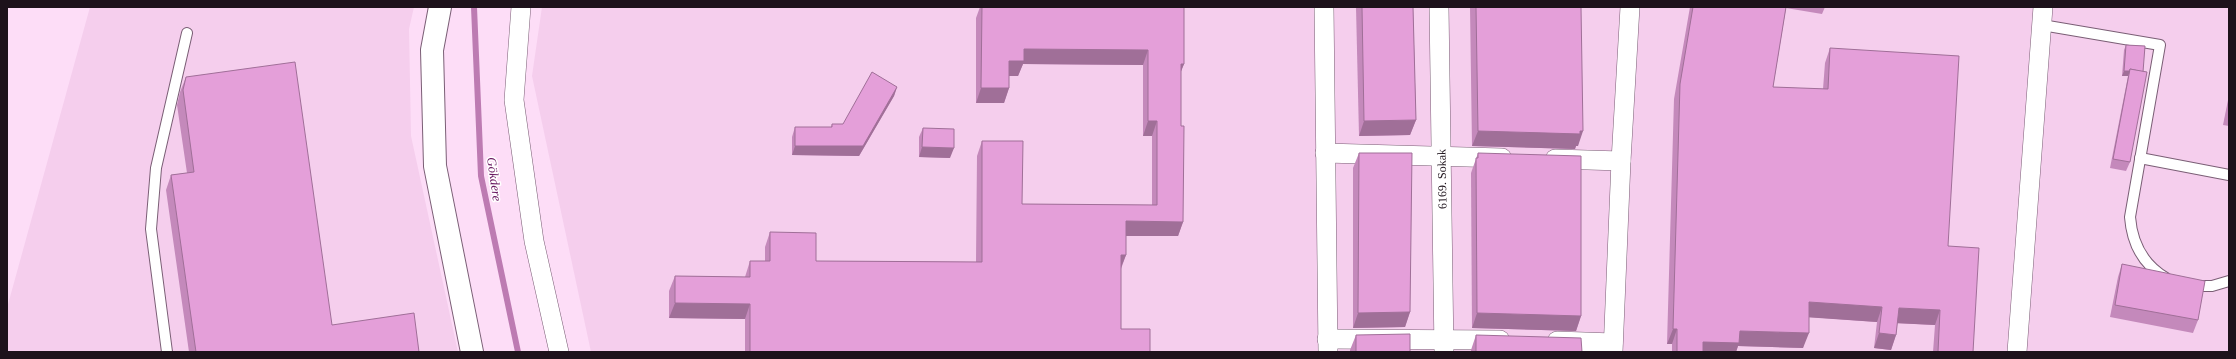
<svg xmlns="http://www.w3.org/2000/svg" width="2236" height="359" font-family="'Times New Roman',serif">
<rect width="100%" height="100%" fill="#fdddf7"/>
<g fill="#f5ceed">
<polygon points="90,7 414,7 409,29 411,136 458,352 7,352 7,308"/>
<polygon points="542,7 2229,7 2229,352 591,352 532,76"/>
</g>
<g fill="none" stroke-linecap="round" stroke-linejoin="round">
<polyline stroke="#bd7bb2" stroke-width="6" points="474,7 481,176 518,352"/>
<defs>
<g id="lane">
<path d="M2042,25L2160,45L2130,217C2132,243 2142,264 2166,278"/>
<polyline points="2140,158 2229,175"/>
<polyline points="2192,286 2212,286 2229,281"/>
<polyline points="167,352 151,229 156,168 187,33"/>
</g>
<g id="street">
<polyline points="521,7 514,100 534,241 559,352"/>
<polyline points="1324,7 1328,352"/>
<polyline points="1439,7 1444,352"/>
<polyline points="1325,153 1502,158"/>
<polyline points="1555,159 1621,161"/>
<polyline points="1327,339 1500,340"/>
<polyline points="1557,341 1613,343"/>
<polyline points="1613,352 1621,161 1630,7"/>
<polyline points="2017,352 2043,7"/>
</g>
<polyline id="secondary" points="440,7 432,50 435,166 472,352"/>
</defs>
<use href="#lane" stroke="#7a5e75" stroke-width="12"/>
<use href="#street" stroke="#7a5e75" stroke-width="20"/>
<use href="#secondary" stroke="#7a5e75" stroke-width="24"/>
<use href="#lane" stroke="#fff" stroke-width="10"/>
<use href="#street" stroke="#fff" stroke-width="19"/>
<use href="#secondary" stroke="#fff" stroke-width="22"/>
</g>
<g fill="#c489bb">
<polygon points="980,7 1184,7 1184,64 1181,71 1181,126 1183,222 1178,236 1126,236 1126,255 1121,269 1121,329 1150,352 745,352 745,319 669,318 669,291 675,276 745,277 750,261 765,261 765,247 770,232 816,261 976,262 977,156 982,141 1022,204 1152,205 1152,136 1143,136 1143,65 1023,64 1018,76 1009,76 1009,88 1004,103 976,103 976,18"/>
<polygon points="1356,7 1413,7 1416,120 1410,135 1359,136"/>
<polygon points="1470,7 1581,7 1578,146 1576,146 1575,149 1472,146"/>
<polygon points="1690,7 1825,7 1822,14 1786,8 1773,87 1823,89 1825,63 1830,48 1948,246 1973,352 1933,352 1935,325 1897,323 1896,335 1891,350 1874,348 1877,322 1809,317 1803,348 1738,346 1736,352 1672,352 1672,344 1667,344 1674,99"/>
<polygon points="2126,45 2145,46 2130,162 2126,171 2110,168 2128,76 2122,76 2124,50"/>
<polygon points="186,77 332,325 419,352 189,352 166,190 171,175 187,173 177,105 180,92"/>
<polygon points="897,87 894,96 859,156 792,155 792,137 795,127 831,127 832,124 843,124"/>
<polygon points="2229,95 2229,126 2223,125"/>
<polygon points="923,128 950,158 919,157 919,137"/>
<polygon points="1359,153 1410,312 1405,327 1353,328 1353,168"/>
<polygon points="1478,153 1581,316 1576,331 1472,328 1471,173"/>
<polygon points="2122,264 2198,320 2193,333 2110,317 2118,277"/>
<polygon points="1356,335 1410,352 1350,352 1350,350"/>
<polygon points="1476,335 1582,352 1471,352 1471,350"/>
</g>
<g fill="#a06f98">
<polygon points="1024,49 1148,50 1143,65 1023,64 1018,76 1004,76 1009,61"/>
<polygon points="1181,64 1184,64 1178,79"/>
<polygon points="2124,71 2130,71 2128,76 2122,76"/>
<polygon points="897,87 894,96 859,156 792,155 795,146 863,146"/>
<polygon points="981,88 1009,88 1004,103 976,103"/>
<polygon points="1416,120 1410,135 1359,136 1364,121"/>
<polygon points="1148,121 1157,121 1152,136 1143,136"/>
<polygon points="1478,131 1583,131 1578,146 1576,146 1575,149 1472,146"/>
<polygon points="922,147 954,148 950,158 919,157"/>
<polygon points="1126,221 1183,222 1178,236 1120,236"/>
<polygon points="1121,255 1126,255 1120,270"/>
<polygon points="1809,302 1882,307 1877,322 1804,317"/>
<polygon points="675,303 750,304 745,319 669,318"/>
<polygon points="1899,308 1940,310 1935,325 1893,323"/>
<polygon points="1410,312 1405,327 1353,328 1358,313"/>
<polygon points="1477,313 1581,316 1576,331 1472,328"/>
<polygon points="1673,329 1677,329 1672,344 1667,344"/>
<polygon points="1740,331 1809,333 1803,348 1738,346 1736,352 1700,352 1703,342"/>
<polygon points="1879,333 1896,335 1891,350 1874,348"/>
</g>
<g fill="#e49fd9" stroke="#a06f98">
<polygon points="982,7 1184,7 1184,64 1181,64 1181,126 1184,126 1183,222 1126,221 1126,255 1121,255 1121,329 1150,329 1150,352 750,352 750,304 675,303 675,276 750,277 750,261 770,261 770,232 816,233 816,261 982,262 982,141 1023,141 1022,204 1157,205 1157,121 1148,121 1148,50 1024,49 1024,61 1009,61 1009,88 981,88"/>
<polygon points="1362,7 1413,7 1416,120 1364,121"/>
<polygon points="1476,7 1581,7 1583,131 1580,131 1580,134 1478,131"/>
<polygon points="1693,7 1786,7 1773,87 1828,89 1830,48 1959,56 1948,246 1979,248 1973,352 1938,352 1940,310 1899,308 1896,335 1879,333 1882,307 1809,302 1809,333 1740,331 1739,343 1703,342 1703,352 1677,352 1677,329 1673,329 1680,84"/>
<polygon points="2126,45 2145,46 2143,72 2130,69 2130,71 2124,71"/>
<polygon points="295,62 332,325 414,313 419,352 196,352 171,175 194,172 183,90 186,77"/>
<polygon points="2130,69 2147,72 2130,162 2113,159"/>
<polygon points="872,72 897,87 863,146 795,146 795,127 832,127 832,124 843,124"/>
<polygon points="923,128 954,129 954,148 922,147"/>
<polygon points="1359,153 1412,153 1410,312 1358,313"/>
<polygon points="1478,153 1581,156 1581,316 1477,313 1476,158 1478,158"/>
<polygon points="2122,264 2205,281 2198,320 2115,305"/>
<polygon points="1410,334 1410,352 1356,352 1356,335"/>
<polygon points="1476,335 1581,338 1582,352 1476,352"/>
</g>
<g text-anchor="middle" stroke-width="3" stroke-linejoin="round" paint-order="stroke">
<g font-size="12" fill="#1d121b" stroke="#fff">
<text transform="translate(1442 179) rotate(-91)" y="4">6169. Sokak</text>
</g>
<g font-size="13" font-style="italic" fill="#6a1a62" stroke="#fff">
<text transform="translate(495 179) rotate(82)" y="5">Gökdere</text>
</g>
</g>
<rect width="2236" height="359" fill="none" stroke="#1d121b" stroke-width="16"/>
</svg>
